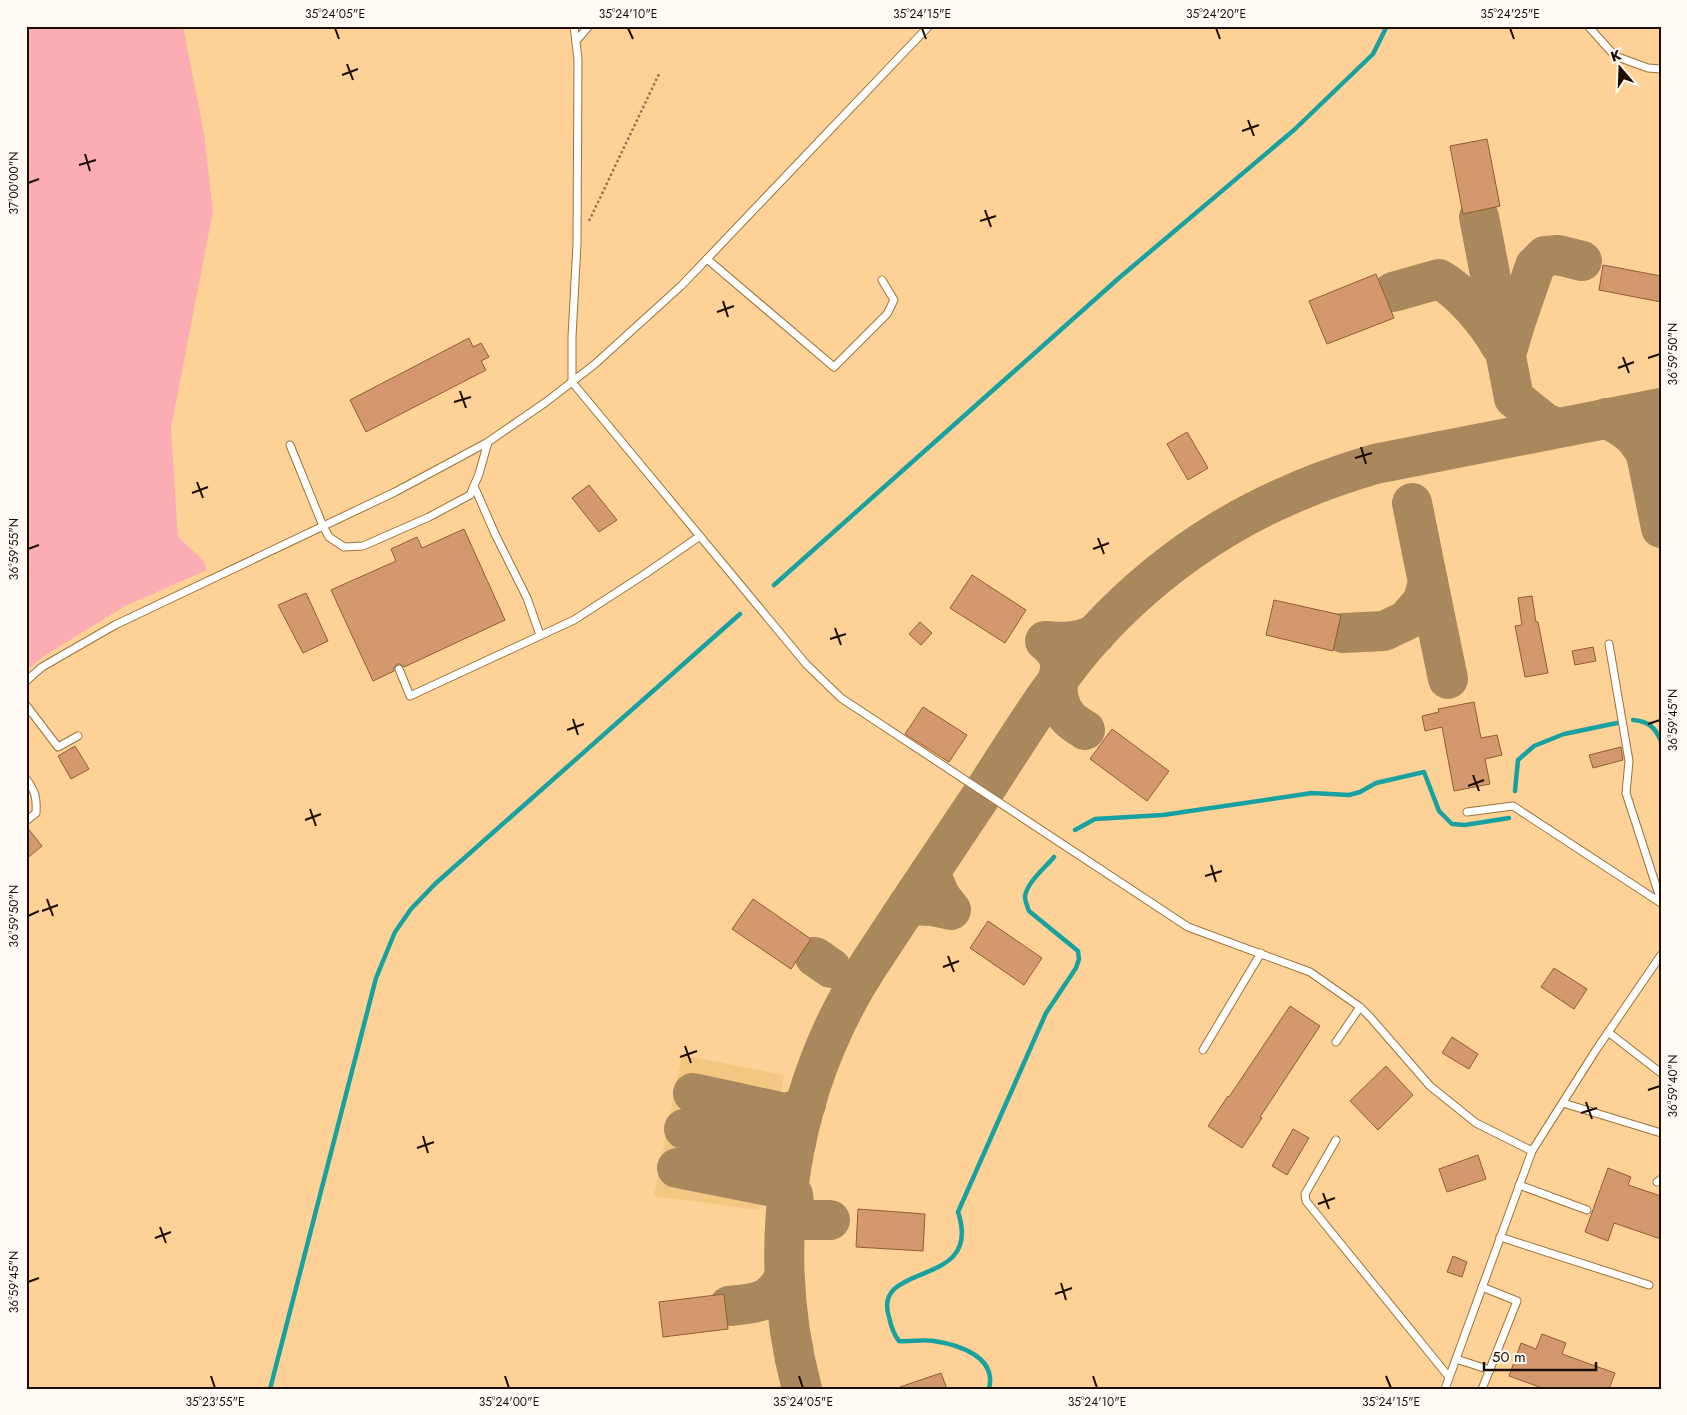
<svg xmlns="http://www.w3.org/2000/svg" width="1687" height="1415" font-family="Jost,sans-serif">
<rect width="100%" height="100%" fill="#fed296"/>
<polygon fill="#f5c582" points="682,1055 784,1075 759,1210 654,1196"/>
<polygon fill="#fcadb3" points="26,26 183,26 204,134 213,211 171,428 178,537 203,560 207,570 125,606 41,658 26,671"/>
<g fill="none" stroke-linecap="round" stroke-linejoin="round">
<g stroke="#17a1a1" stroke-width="4.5">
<polyline points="774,585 1119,278 1294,130 1373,54 1387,26"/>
<path d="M1633,720C1648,721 1655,727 1661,741"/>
<polyline points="1515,791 1518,760 1534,746 1564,734 1617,723"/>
<polyline points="1075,830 1095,819 1163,815 1312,793 1349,795 1360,792 1376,783 1424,772 1439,811 1452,824 1465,825 1509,818"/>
<polyline points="270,1389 376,978 395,932 411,909 435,884 740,614"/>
<path d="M989,1389C997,1357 960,1345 934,1341C923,1339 911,1342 899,1341C893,1334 891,1326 889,1317C871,1260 984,1290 958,1212L1046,1013L1076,968L1079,959L1078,951L1029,911C1027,906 1025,901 1025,896C1028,881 1045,868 1054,857"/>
</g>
<g stroke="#a9885e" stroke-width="40">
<polyline points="1479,217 1514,398 1545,423 1557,428"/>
<path d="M1393,292L1439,279C1461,291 1488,323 1500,345"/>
<polyline points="1507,351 1516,321 1535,266 1545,256 1558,255 1582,261"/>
<path d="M1606,418C1625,428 1635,434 1646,454L1652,429L1661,417"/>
<polyline points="1646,454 1661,528"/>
<polyline points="1428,582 1448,679"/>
<polyline points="1343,633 1384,631 1407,620 1423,601 1428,582 1412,503"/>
<path d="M1085,730C1079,726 1071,722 1067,716C1060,708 1056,693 1058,682C1058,675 1062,668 1059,659C1057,652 1051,646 1045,641C1064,643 1079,642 1096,634"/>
<polyline points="908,905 932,906 951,910 940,896 930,872"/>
<polyline points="815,957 831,968"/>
<polyline points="693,1093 785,1113 793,1111 806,1104"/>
<polyline points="684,1129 779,1150 793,1147 796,1143"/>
<polyline points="677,1168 768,1186"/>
<polyline points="787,1192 793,1195 794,1204 799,1217 806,1220 830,1220"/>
<path d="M729,1306C756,1303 770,1304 784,1278"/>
<path d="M802,1389C764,1247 788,1090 868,966C905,909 943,853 981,796C1016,742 1053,680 1097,632C1175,548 1265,496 1375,464L1661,408"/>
</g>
</g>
<g fill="#d4986f" stroke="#925b34">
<polygon points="1487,139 1500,206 1463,214 1450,146"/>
<polygon points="1603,265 1661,276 1661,302 1599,290"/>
<polygon points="1376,274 1394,318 1327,344 1309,301"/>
<polygon points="469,338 473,347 481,343 489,357 481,361 486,370 366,432 350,400"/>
<polygon points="1187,432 1208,468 1188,480 1167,444"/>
<polygon points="589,485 617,520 599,532 572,498"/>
<polygon points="464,529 505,620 404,667 400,664 397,664 394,668 394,671 373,681 331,590 396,561 391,549 417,537 422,548"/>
<polygon points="972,575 1026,610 1005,643 950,608"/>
<polygon points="306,593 328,641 303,653 278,605"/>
<polygon points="1532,596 1536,622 1538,622 1548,673 1525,677 1515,626 1522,625 1518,598"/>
<polygon points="1274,600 1341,615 1333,651 1266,635"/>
<polygon points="920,622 932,633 921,645 909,634"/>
<polygon points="1593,647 1596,661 1575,665 1572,651"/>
<polygon points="1474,702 1481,738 1497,735 1502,755 1485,759 1490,784 1454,791 1442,727 1425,731 1422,716 1439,712 1438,709"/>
<polygon points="923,707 967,735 949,762 905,734"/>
<polygon points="1112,729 1169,771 1147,801 1090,759"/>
<polygon points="75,746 89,769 71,779 58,756"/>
<polygon points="1621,747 1623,760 1593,768 1589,755"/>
<polygon points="26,826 42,846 26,859"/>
<polygon points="753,899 811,939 791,969 732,929"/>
<polygon points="988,921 1042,958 1024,985 970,948"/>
<polygon points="1554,968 1587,989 1574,1009 1541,987"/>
<polygon points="1290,1006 1320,1026 1260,1117 1262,1118 1242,1148 1208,1126 1228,1096 1229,1097"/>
<polygon points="1452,1037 1478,1054 1469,1069 1442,1053"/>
<polygon points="1386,1066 1413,1095 1378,1130 1350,1101"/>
<polygon points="1293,1129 1309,1138 1287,1175 1272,1166"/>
<polygon points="1478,1155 1486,1179 1447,1192 1439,1169"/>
<polygon points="1608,1168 1631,1177 1628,1185 1661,1196 1661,1239 1614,1223 1608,1241 1585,1232"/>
<polygon points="858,1209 925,1214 923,1251 856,1247"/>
<polygon points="1453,1256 1467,1262 1462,1277 1447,1272"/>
<polygon points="724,1294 728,1329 663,1337 659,1302"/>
<polygon points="1542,1334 1566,1343 1562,1354 1615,1373 1609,1389 1545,1389 1509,1376 1521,1343 1536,1349"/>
<polygon points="941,1373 947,1389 900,1389 900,1387"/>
</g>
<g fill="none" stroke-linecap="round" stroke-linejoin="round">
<defs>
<g id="service">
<polyline points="574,26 578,59 577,244 572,337 572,382 806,664 841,698 1188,927 1310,972 1360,1007 1370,1017 1430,1086 1476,1123 1532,1151"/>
<polyline points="1588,26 1615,56 1648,68 1661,69"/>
<polyline points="576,41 589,26"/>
<polyline points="707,259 834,367 887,314 894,300 882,280"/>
<polyline points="290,445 323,526 329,537 344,547 363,546 429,517 470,495 479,474 488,442"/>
<polyline points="474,486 495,534 527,598 540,635"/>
<polyline points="1609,644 1629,761 1626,793 1661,901"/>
<polyline points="399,669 410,696 574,620 645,574 700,536"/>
<polyline points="26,681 42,667 115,625 395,492 488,442 546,402 595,364 682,285 929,26"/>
<polyline points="26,705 58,747 78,736"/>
<path d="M26,779C35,790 37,798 36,813L26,821"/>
<polyline points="1467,812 1513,806 1661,903"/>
<polyline points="1608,1032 1661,1073"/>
<polyline points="1336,1042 1360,1007"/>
<polyline points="1203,1050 1261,953"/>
<polyline points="1563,1103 1661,1133"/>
<polyline points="1336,1140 1305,1194 1306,1201 1449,1377"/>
<polyline points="1657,1182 1661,1179"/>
<polyline points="1519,1185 1587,1210"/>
<polyline points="1500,1237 1649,1285"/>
<polyline points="1482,1287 1517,1301 1482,1389"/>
<polyline points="1456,1359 1490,1370"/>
<polyline points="1445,1389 1532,1151 1596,1050 1661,955"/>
</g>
</defs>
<use href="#service" stroke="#9b7339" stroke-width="9"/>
<polyline stroke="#92744e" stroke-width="2.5" stroke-dasharray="2.5 2.5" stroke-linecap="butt" points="589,221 659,74"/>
<use href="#service" stroke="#fff" stroke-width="7"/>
</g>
<path fill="none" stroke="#1c0d00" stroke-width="2" d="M335,28L339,39M628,28L633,39M922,28L926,39M1216,28L1220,39M1510,28L1514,39M347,64L353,80M342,75L358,69M1248,120L1254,136M1242,131L1259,125M85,154L90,171M79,165L96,160M28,183L39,179M985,210L991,227M980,221L996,216M723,301L728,317M717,312L734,306M1623,357L1629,373M1648,358L1660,354M1618,368L1634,362M460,391L466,408M454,402L471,397M1361,447L1366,464M1355,458L1372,453M197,482L203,498M192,493L208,487M1098,538L1104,554M28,549L39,545M1093,549L1109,543M835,628L841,645M830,639L846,634M573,719L578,735M1648,724L1660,720M567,730L584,724M1473,775L1479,791M1468,786L1484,780M310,809L316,826M305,820L321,814M1211,865L1216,882M1205,876L1222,871M47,899L53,916M42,911L58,905M28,916L39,911M948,956L954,972M943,967L959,961M685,1046L691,1063M680,1057L697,1051M1648,1090L1660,1086M1586,1102L1592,1119M1581,1113L1597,1108M423,1136L428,1153M417,1148L434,1142M1323,1193L1329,1209M1318,1204L1335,1198M160,1227L166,1243M155,1238L171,1232M28,1282L39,1278M1061,1283L1066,1300M1055,1294L1072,1288M211,1376L215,1388M505,1376L509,1388M799,1376L803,1388M1093,1376L1097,1388M1386,1376L1391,1388"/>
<rect width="1687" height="1415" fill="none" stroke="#fffaf4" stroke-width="55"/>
<g transform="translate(1620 68) rotate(341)" stroke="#fffaf4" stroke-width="4" paint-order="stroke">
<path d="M0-4L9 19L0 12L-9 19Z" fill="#1c0d00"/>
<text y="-8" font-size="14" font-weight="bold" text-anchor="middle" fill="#1c0d00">K</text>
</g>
<path d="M1484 1362v8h112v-8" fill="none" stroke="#1c0d00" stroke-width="2.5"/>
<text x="1492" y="1362" font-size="15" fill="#1c0d00" stroke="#fffaf4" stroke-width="4" paint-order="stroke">50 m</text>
<rect x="28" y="28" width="1632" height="1360" fill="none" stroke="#1c0d00" stroke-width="2"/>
<g font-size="12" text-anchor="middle" fill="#1c0d00">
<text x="335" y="18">35°24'05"E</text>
<text x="628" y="18">35°24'10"E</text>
<text x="922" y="18">35°24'15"E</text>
<text x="1216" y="18">35°24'20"E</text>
<text x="1510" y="18">35°24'25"E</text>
<text transform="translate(14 183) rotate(-90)" y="4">37°00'00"N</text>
<text transform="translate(1673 354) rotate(-90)" y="4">36°59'50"N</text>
<text transform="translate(14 549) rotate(-90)" y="4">36°59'55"N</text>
<text transform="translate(1673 720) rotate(-90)" y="4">36°59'45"N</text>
<text transform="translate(14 916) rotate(-90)" y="4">36°59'50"N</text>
<text transform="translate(1673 1086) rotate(-90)" y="4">36°59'40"N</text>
<text transform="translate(14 1282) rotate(-90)" y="4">36°59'45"N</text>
<text x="215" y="1406">35°23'55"E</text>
<text x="509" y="1406">35°24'00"E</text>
<text x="803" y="1406">35°24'05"E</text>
<text x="1097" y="1406">35°24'10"E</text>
<text x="1391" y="1406">35°24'15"E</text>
</g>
</svg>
